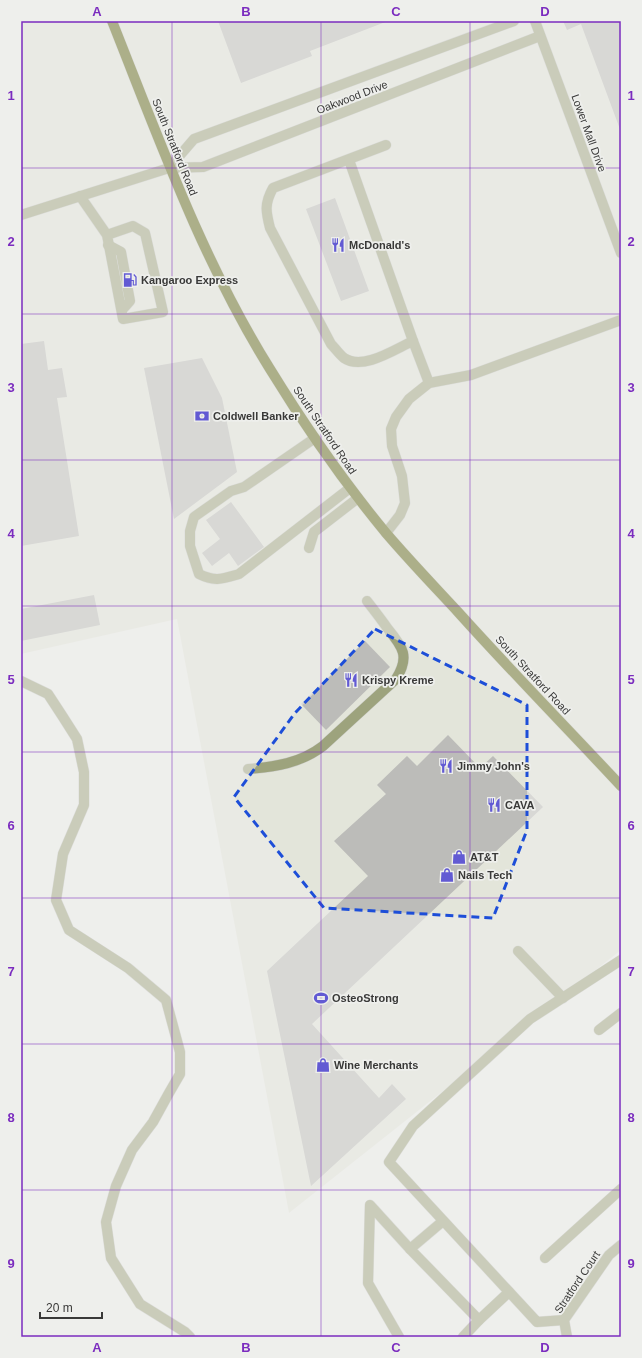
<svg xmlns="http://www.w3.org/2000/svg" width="642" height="1358" font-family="Arial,sans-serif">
<rect width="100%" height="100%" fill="#eeefec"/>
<polygon fill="#e3e5da" points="21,21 621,21 621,950 289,1213 177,619 21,654"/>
<g fill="#bcbcb9">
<polygon points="218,21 388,21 310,51 312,56 241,83"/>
<polygon points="563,21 621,21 621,132 581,24 567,30"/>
<polygon points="335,198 369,291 341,301 306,209"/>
<polygon points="44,341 48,370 62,368 67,397 57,398 79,536 21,546 21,344"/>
<polygon points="202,358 222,398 237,472 174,519 144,368"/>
<polygon points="231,502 264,547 238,566 229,553 212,566 202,553 220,539 206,520"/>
<polygon points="94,595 100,625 21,641 21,609"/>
<polygon points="365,641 390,667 326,730 301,704"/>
<polygon points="448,735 480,768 493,756 543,807 312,1024 379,1098 392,1084 406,1099 311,1186 267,971 368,876 334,841 386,794 377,785 407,756 417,766"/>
</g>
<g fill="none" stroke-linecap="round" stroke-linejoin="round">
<defs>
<g id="minor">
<polyline points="535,21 621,253"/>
<path d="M386,145L273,188C264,204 266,212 270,228L331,344C335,348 339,354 344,358C363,371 395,349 413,341"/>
<polyline points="349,160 413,341 429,383"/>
<polyline points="169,168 194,139 514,21"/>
<polyline points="80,196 107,235 123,319 163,312 145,233 133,226 107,235"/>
<polyline points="21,215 169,168 203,167 540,36"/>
<polyline points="108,245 121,252 130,301 122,310"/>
<path d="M315,438L244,487L231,491L194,517L190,531V546L199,574C215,582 222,579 239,574L350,488"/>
<polyline points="386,533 400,515 405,503 402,476 392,446 391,429 396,417 409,399 429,383 471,375 621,320"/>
<polyline points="309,548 314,532 358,498"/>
<polyline points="21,681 48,694 63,717 77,739 84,772 84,805 63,854 56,900 69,930 128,968 166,1000 180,1052 180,1074 169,1093 153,1122 132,1150 116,1186 106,1222 111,1258 140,1304 185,1332 190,1337"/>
<path d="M248,769C275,767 301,763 323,746L396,679C410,657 403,647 388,629C381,619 374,610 367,601"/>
<polyline points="518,951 563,998"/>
<polyline points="599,1030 621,1013"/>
<polyline points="443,1221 410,1249 479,1320 509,1292"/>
<polyline points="545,1258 621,1189"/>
<polyline points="564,1320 537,1322 389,1162 413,1126 530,1019 621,960"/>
<polyline points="399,1337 368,1283 370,1205 410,1249"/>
<polyline points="463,1337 479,1320"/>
<polyline points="567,1337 564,1320 609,1255 621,1245"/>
</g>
<path id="major" d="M112,21C159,139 202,260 270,369C305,426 343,481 386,533C409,560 434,586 458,612C511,671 567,728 621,786"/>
</defs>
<use href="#minor" stroke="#cacbc8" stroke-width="11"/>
<use href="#major" stroke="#cacbc8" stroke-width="11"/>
<use href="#minor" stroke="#9da37d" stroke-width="10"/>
<use href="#major" stroke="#5c6311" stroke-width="10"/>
</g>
<path d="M0 0H642V1358H0ZM375,629L527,705V830L493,918L324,908L234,797L295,713Z" fill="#eeefec" fill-opacity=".55" fill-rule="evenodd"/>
<path fill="none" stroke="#1d4ed8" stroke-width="3" stroke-dasharray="8 5" stroke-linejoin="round" d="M375,629L527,705V830L493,918L324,908L234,797L295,713Z"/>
<path fill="none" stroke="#7b2cbf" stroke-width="1" stroke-opacity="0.55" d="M172,21V1337M321,21V1337M470,21V1337M21,168H621M21,314H621M21,460H621M21,606H621M21,752H621M21,898H621M21,1044H621M21,1190H621"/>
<defs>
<symbol id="restaurant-bare" viewBox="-9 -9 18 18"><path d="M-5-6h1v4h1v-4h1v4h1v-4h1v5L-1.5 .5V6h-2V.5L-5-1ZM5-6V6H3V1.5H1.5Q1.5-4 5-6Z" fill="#625ad3" stroke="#eeefec" stroke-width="2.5" paint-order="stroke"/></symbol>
<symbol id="fuel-bare" viewBox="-9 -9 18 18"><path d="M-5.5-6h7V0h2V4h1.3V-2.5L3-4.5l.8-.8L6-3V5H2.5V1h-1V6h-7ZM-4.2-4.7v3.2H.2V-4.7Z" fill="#625ad3" stroke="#eeefec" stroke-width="2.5" paint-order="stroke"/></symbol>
<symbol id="bank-bare" viewBox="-9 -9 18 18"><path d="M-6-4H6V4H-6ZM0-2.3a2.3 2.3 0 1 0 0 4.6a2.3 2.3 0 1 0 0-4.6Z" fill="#625ad3" stroke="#eeefec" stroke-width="2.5" paint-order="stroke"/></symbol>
<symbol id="shop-bare" viewBox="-9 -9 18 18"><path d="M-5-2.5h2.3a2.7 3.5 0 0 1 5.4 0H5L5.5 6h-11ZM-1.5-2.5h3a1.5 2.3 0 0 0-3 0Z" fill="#625ad3" stroke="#eeefec" stroke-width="2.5" paint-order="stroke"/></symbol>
<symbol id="stadium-bare" viewBox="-9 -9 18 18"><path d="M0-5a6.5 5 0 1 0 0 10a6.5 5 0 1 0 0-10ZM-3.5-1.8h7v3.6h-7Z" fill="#625ad3" stroke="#eeefec" stroke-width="2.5" paint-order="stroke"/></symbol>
</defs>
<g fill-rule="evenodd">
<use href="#restaurant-bare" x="328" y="235" width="20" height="20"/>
<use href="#fuel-bare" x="120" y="270" width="20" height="20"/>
<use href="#bank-bare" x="192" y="406" width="20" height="20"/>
<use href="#restaurant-bare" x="341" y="670" width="20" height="20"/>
<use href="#restaurant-bare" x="436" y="756" width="20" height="20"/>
<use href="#restaurant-bare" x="484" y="795" width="20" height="20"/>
<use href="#shop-bare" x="449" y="847" width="20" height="20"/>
<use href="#shop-bare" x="437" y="865" width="20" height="20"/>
<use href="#stadium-bare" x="311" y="988" width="20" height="20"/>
<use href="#shop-bare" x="313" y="1055" width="20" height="20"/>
</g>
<g text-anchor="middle" stroke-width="3.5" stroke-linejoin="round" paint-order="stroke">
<g font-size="11" fill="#393938" stroke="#eeefec">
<text transform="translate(352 97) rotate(-21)" y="4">Oakwood Drive</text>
<text transform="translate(589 133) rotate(70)" y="4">Lower Mall Drive</text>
<text transform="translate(175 147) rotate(68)" y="4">South Stratford Road</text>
<text transform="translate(325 430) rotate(56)" y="4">South Stratford Road</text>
<text transform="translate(533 675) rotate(47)" y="4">South Stratford Road</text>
<text transform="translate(577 1282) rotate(-56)" y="4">Stratford Court</text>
</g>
<g font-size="11" font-weight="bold" fill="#393938" stroke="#eeefec" text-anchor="start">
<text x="349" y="249">McDonald's</text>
<text x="141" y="284">Kangaroo Express</text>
<text x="213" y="420">Coldwell Banker</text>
<text x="362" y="684">Krispy Kreme</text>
<text x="457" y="770">Jimmy John's</text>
<text x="505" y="809">CAVA</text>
<text x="470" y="861">AT&amp;T</text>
<text x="458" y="879">Nails Tech</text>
<text x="332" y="1002">OsteoStrong</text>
<text x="334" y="1069">Wine Merchants</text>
</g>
</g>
<rect width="642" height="1358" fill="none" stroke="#eeefec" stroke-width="44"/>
<path d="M40 1312v6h62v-6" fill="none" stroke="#393938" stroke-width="2"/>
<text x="46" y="1312" font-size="12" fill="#393938" stroke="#eeefec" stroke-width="3" paint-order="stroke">20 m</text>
<rect x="22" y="22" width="598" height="1314" fill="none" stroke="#7b2cbf" stroke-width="1.5"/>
<g font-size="13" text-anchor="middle" font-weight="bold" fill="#7b2cbf">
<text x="97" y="16">A</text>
<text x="246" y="16">B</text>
<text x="396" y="16">C</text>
<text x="545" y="16">D</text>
<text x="11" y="100">1</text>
<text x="631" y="100">1</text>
<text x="11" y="246">2</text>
<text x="631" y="246">2</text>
<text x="11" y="392">3</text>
<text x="631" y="392">3</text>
<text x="11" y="538">4</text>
<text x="631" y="538">4</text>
<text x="11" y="684">5</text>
<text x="631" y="684">5</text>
<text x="11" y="830">6</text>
<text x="631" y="830">6</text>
<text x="11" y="976">7</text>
<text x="631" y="976">7</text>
<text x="11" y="1122">8</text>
<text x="631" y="1122">8</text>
<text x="11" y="1268">9</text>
<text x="631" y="1268">9</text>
<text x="97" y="1352">A</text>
<text x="246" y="1352">B</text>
<text x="396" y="1352">C</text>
<text x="545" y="1352">D</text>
</g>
</svg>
